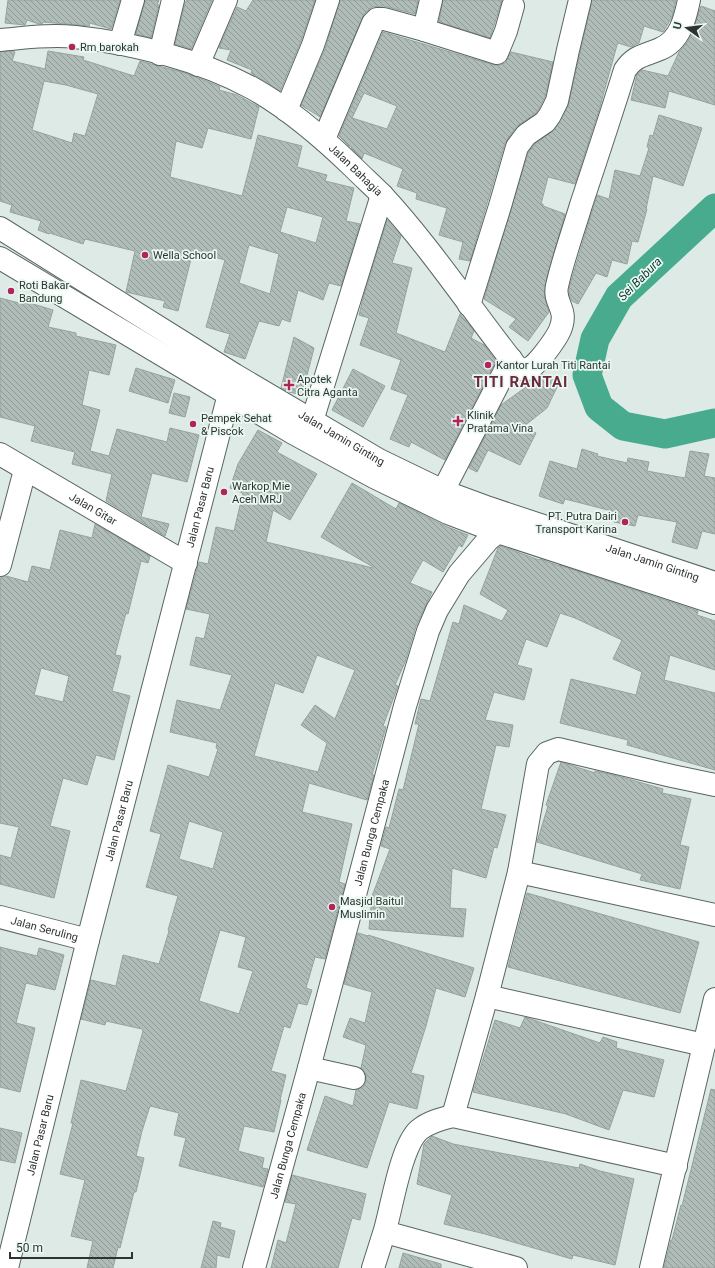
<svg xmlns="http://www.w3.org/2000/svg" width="715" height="1268" font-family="Roboto,sans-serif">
<defs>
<pattern id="building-back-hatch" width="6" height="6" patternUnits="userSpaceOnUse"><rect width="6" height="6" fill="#afbcb7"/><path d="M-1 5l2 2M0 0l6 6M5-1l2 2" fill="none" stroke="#8f9995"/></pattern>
</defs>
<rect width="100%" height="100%" fill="#ddeae5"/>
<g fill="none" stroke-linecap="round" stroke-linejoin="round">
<polyline stroke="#49ab8e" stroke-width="29" points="715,208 619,297 595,339 587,375 599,407 623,426 665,434 715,423"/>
</g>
<g fill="url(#building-back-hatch)" stroke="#96a29e" fill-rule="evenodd">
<polygon points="8,0 120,0 111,29 90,23 89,26 43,22 42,24 39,24 27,20 25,25 5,23"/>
<polygon points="145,0 159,0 157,5 159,5 151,38 136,34"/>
<polygon points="187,0 212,0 191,49 175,44 185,3"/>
<polygon points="253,0 315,0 301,41 280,91 251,73 252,70 227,60 231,50 219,48 237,7 246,11"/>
<polygon points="340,0 418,0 415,14 384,6 372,7 364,14 320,117 301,105 325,49"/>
<polygon points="443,0 502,0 490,38 439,22"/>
<polygon points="592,0 676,0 672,17 663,32 644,26 639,43 631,47 618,43 617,45 599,110 575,184 548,177 541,204 543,204 543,206 565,214 545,285 545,299 549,312 528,341 509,327 516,319 484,299 528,153 535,144 555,129 568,106"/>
<polygon points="701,6 715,11 715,105 669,91 665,108 631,100 637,74 642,70 668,76 679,52 687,43 692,33"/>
<path d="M383,32L494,65H499L505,63L511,52L553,62L545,97L539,109L536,113L516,127L505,143L470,261L459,259L463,242L439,235L447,208L416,199L417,193L397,186L403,169L364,153L362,159L351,148L352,147L349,146L339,136ZM364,93L397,106L387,129L352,118Z"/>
<path d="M13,51L15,52L12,61L45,69L48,51L84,57L83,60L134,76L140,61L185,73L206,81L220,87L219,90L237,95L259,107L251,139L208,128L202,148L176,141L170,177L242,196L258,135L302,146L297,167L327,175L325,181L354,188L346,221L360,224L341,286L329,283L323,300L298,290L290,322L282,319L279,326L259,321L245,359L224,352L230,334L206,327L225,260L193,251L178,311L163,307L165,301L126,292L135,251L85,239L83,244L50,233L49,234L38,230L41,221L10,212L12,205L0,201V52ZM44,81L66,85L98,94L85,136L74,133L72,143L32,130ZM287,207L323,217L316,243L280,232ZM249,245L279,254L270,294L239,283Z"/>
<polygon points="659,115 702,128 683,186 653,176 646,209 647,209 638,242 632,241 627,264 612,260 607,277 596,273 578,304 572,301 569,295 569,288 597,195 609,199 615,170 640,176 649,148 647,147 650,135 653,136"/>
<polygon points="387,220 401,236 392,263 412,268 396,333 445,352 460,314 474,331 471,338 484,345 496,361 445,460 411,442 409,447 390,439 408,395 391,389 401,360 360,345 369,318 359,315 364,295"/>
<polygon points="0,298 19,303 20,300 53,310 48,327 76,333 76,336 116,345 109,375 89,370 82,405 100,410 90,451 109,456 117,429 167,442 170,428 199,435 187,482 152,473 141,517 169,524 165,536 106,501 112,474 72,464 75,452 31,441 35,426 0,417"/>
<polygon points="294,337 314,348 302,395 289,392 281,388"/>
<polygon points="136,368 175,380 168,403 129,391"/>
<polygon points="353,369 385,386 363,427 332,410"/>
<polygon points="542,374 559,383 547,408 523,427 536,433 520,465 488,450 477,472 469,468 501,405 526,387 523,383 534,380"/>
<polygon points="174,393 190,397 185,417 169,413"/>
<path d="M258,430L282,443L277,452L317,474L290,520L273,510L266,542L373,568V567L321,537L352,483L396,509L399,503L445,526L468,535L462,547L459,545L443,572L423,560L410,583L432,592L416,626L405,662L395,685L398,686L383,726L386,727L372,775H374L367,800L309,783L302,812L352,824L339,882L345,884L325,959L315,957L306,988L312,990L307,1005L298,1003L290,1028L284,1026L271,1071L286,1075L280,1100H281L274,1132L244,1126L238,1151L264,1158L262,1168L268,1169L263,1187L179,1166L186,1138L174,1135L179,1113L150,1106L142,1131L136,1156L144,1158L136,1192H134L120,1248L118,1247L113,1268H87L93,1241L71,1236L85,1180L60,1174L73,1123H71L81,1080L126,1091L143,1031L142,1029L106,1021L105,1025L81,1019L91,980L116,986L123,955L159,964L169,931L168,930L178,896L146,887L161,834L150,831L168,765L209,777L218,749L216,748L217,743L170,732L177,700L220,710L232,675L190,665L196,637L204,639L210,614L186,609L199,562L208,564L216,527L234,531L243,493L230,488L238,464ZM317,655L355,670L335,719L315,705L301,725L327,743L318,772L254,756L275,683L303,693ZM189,821L223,832L213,869L179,859ZM220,930L246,937L238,967L253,971L239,1014L199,1001Z"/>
<polygon points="582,449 598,454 597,456 627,463 628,458 649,462 647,471 685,478 690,451 709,454 704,476 715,478 715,534 702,531 697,549 672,542 677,522 638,515 635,526 614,522 616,512 565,499 563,504 539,496 550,461 577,469"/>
<path d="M95,524L150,556L148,563L141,561L128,614L126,613L115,655L121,656L112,691L130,696L114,760L96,755L87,785L63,778L50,826L70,831L54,898L0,884V855L11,858L19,827L0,823V582L1,577L6,576L28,582L32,566L50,570L60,530L92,538ZM41,668L69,676L63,702L34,695Z"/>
<polygon points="501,546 539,560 540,559 559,566 559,565 698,611 697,615 715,621 715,670 670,655 664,680 715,693 715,770 627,745 628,740 560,723 571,679 636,695 642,672 613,659 622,640 575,618 560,613 547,647 526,639 517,665 532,669 524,700 494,692 485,720 513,725 509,747 496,745 481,809 506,815 497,848 494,847 486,878 452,868 450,908 466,909 463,937 369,929 372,896 390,849 381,846 386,827 389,828 399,789 403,790 419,724 415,724 421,699 430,701 453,622 459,624 464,605 502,621 508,610 480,594 498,548"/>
<polygon points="561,762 595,773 595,771 614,775 663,789 662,793 691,799 680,845 689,847 680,889 640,880 642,874 537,842 548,806 546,805"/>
<polygon points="527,893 699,942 680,1013 508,967"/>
<polygon points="358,933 368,936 368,935 474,968 465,997 436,988 426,1026 411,1073 424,1076 417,1109 389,1102 367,1168 307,1150 325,1096 353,1106 356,1090 363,1087 366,1081 366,1074 361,1068 366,1045 343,1037 350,1018 365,1023 372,992 344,984"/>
<polygon points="0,947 37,956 39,948 64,955 55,990 26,983 16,1023 35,1028 20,1092 0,1087"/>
<polygon points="525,1017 600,1043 603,1037 617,1042 616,1048 664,1060 654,1097 623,1090 609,1130 566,1114 473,1092 495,1020 520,1028"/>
<polygon points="711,1089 715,1090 715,1268 664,1268 671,1240 672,1240 681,1205 682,1206"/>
<polygon points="0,1128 22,1133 15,1163 0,1160"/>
<polygon points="432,1136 453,1144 579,1168 580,1164 600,1171 634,1179 615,1265 573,1255 572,1259 485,1234 444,1224 452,1195 417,1184 424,1144"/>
<polygon points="292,1175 366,1194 360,1220 352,1218 338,1268 271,1268 278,1240 286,1243 296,1204 285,1202"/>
<polygon points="213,1221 221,1223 220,1227 235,1231 229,1258 217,1255 216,1268 201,1268"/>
<polygon points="403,1253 441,1264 441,1268 399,1268"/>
</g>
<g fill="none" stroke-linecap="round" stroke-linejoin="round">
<defs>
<g id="minor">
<polyline points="424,30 497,53 506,31 513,6"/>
<path id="s1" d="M0,40C24,38 50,34 75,37C133,43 200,60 252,88C290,109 323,138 354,168C363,177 373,186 382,195C431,248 471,309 516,366C520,369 523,370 528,369C537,366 556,339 560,330C569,308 553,304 557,286C563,259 573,232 581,205C596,160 611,115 625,70C635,55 644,56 660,49C680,41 685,19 689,0"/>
<polyline points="120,44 133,0"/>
<polyline points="160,54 173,0"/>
<polyline points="198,65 226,0"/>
<polyline points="286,110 313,45 328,0"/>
<polyline points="324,139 373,23 377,19 384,19 424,30 431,0"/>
<polyline points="469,305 500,206 517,147 526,135 545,122 550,115 557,101 568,50 580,0"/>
<polyline points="312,421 382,195"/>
<path id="s2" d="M0,454L186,563"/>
<polyline points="443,491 511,359"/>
<polyline points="0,565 25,470"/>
<polyline points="519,872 715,915"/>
<path id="s3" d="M0,917L88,940"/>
<polyline points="487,996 704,1045"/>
<polyline points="309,1068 354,1078"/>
<polyline points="453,1116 487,996 519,872 538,764 547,753 558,749 672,776 715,785"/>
<polyline points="385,1232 516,1268"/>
<path id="s4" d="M7,1268L88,940L229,394L234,378"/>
<path id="s5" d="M254,1268L309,1068L405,706L428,631L437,610L459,574L488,540L498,532"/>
<path d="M373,1268C377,1255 381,1243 385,1230C392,1206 401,1146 419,1130C429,1122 441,1119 453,1116L676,1166"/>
<polyline points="651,1268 715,999"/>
</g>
<g id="major">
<path id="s6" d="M0,228L235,375L379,460L443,491L489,508L715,583"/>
<polyline points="0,258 293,433 374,477 448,513 498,532 715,603"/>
</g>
</defs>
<use href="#minor" stroke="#596561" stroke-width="24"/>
<use href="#major" stroke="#596561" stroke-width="24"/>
<use href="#minor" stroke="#fff" stroke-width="22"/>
<use href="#major" stroke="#fff" stroke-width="22"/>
</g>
<g fill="#b1235b" stroke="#eaf8f2" stroke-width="1.5">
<circle cx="72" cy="47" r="4"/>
<circle cx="145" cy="255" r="4"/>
<circle cx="11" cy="291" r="4"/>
<circle cx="488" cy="365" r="4"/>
<path d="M287 379h4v4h4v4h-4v4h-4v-4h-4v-4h4z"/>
<path d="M456 415h4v4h4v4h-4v4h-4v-4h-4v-4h4z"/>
<circle cx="193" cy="424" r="4"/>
<circle cx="224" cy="492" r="4"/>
<circle cx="625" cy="522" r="4"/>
<circle cx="332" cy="907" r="4"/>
</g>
<g text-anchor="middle" stroke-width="3.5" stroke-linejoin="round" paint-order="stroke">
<g font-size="11" fill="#2e3331" stroke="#eaf8f2" text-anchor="start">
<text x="80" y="51">Rm barokah</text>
<text x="153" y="259">Wella School</text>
<text x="19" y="289">Roti Bakar<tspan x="19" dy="13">Bandung</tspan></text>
<text x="496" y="369">Kantor Lurah Titi Rantai</text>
<text x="297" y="383">Apotek<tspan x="297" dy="13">Citra Aganta</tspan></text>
<text x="467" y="419">Klinik<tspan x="467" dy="13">Pratama Vina</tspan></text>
<text x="201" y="422">Pempek Sehat<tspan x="201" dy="13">&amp; Piscok</tspan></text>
<text x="232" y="490">Warkop Mie<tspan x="232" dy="13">Aceh MRJ</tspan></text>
<text x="617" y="520" text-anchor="end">PT. Putra Dairi<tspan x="617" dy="13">Transport Karina</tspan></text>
<text x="340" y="905">Masjid Baitul<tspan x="340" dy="13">Muslimin</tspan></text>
</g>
<g font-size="11" fill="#2e3331" stroke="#eaf8f2">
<text dy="4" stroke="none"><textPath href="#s1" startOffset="393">Jalan Bahagia</textPath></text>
<text dy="4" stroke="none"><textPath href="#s6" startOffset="401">Jalan Jamin Ginting</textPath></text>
<text dy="4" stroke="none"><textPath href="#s4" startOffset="785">Jalan Pasar Baru</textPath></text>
<text dy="4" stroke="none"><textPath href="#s2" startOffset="108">Jalan Gitar</textPath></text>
<text dy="4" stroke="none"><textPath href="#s6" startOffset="737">Jalan Jamin Ginting</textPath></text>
<text dy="4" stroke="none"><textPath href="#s4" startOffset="461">Jalan Pasar Baru</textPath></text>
<text dy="4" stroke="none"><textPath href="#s5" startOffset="451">Jalan Bunga Cempaka</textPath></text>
<text dy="4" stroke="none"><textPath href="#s3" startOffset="46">Jalan Seruling</textPath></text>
<text dy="4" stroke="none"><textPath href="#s4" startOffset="137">Jalan Pasar Baru</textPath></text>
<text dy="4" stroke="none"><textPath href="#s5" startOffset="127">Jalan Bunga Cempaka</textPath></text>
</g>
<g font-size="12" font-style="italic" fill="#0a372b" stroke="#eaf8f2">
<text transform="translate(640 279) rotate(-45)" y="4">Sei Babura</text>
</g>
<g font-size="15" font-weight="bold" letter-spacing="1" fill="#6c283e" stroke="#eaf8f2">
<text x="521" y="387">TITI RANTAI</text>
</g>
</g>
<g transform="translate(687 28) rotate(284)" stroke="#eaf8f2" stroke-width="3" paint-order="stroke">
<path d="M0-3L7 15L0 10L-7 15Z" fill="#2e3331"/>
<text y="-6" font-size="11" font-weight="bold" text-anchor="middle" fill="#2e3331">U</text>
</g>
<path d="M10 1252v6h122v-6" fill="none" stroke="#2e3331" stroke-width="2"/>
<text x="16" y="1252" font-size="12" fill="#2e3331" stroke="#eaf8f2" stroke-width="3" paint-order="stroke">50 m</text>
</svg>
